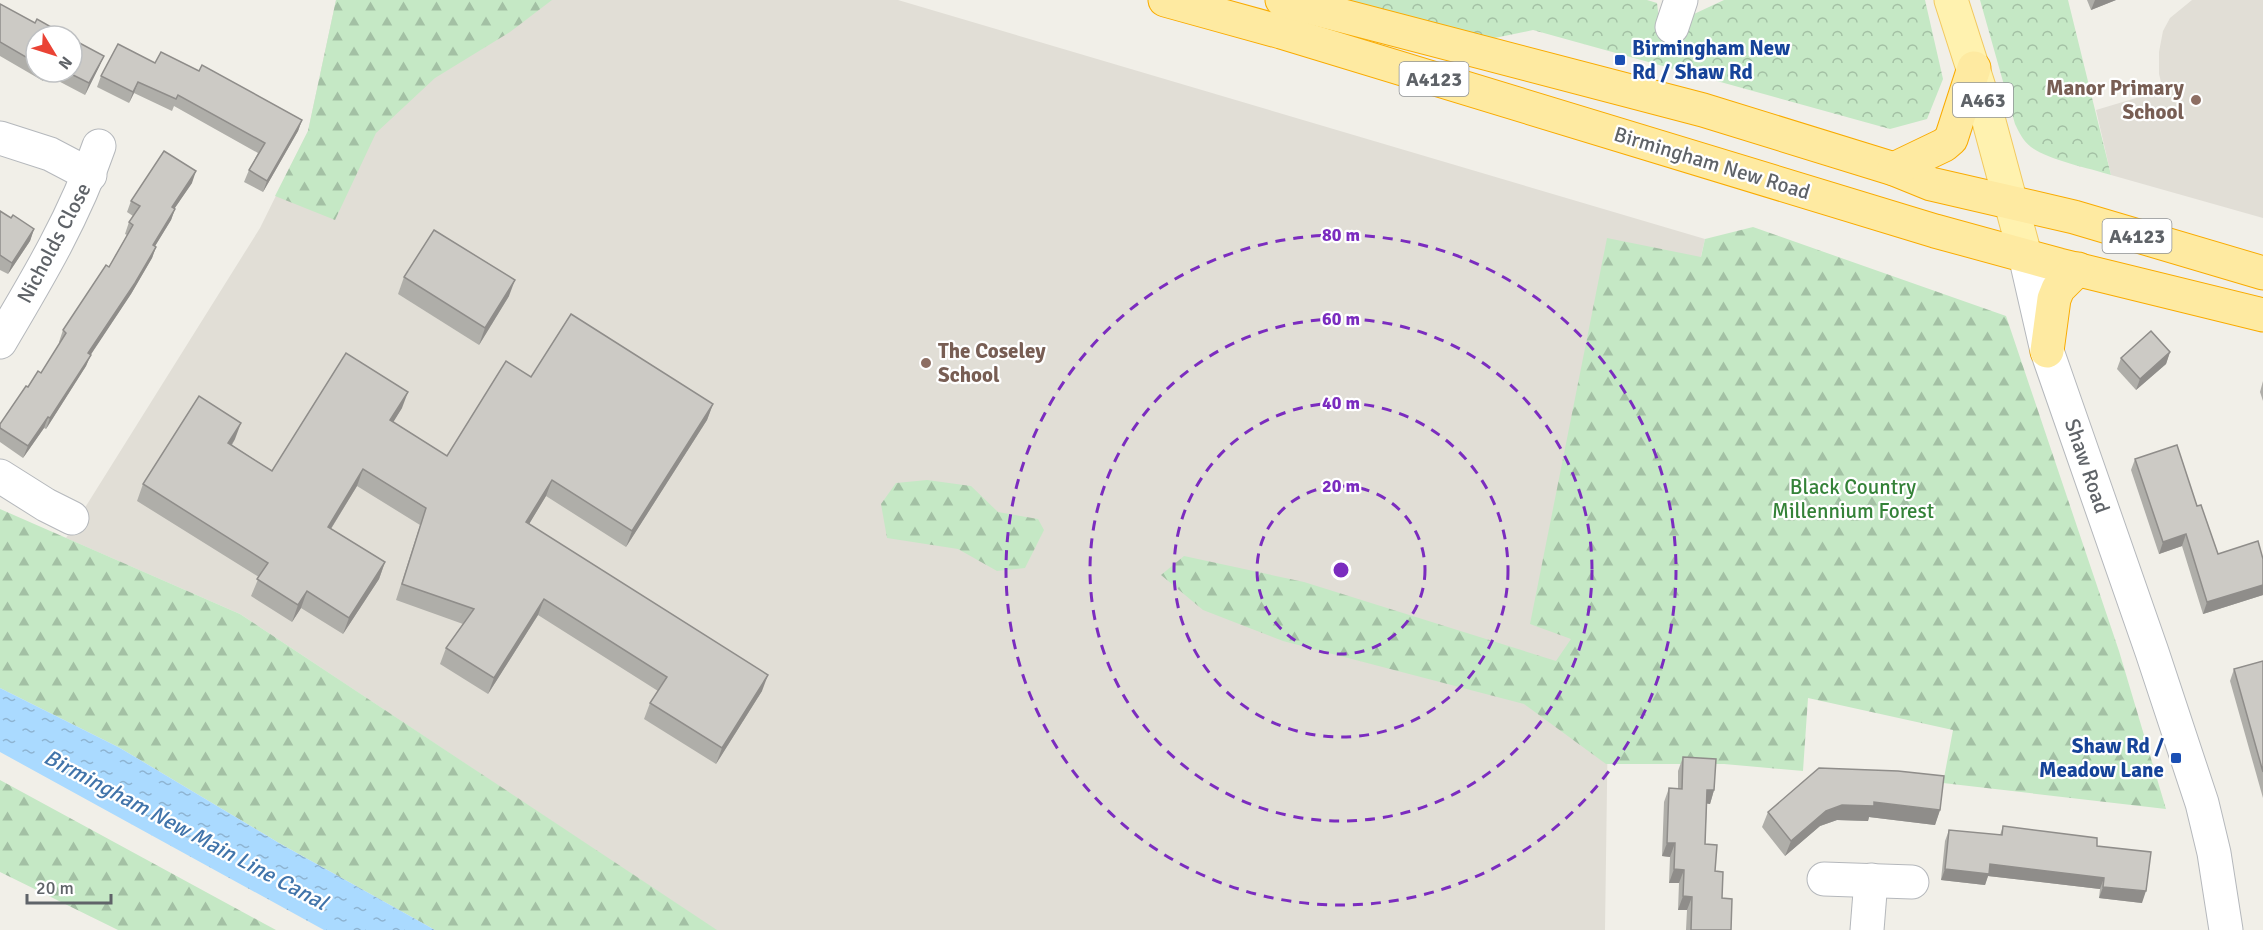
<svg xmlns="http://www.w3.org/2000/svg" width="2263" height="930" font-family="Signika,sans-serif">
<defs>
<pattern id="forest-firs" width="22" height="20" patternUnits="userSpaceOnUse" patternTransform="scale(1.5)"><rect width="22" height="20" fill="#c5e8c5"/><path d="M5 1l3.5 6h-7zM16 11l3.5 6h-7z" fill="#a3c0a4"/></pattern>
<pattern id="park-crowns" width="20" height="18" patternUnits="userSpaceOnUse" patternTransform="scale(1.5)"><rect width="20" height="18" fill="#c5e8c5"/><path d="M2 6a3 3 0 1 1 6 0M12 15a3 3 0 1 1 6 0" fill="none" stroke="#a3c0a4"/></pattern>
<pattern id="water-ripples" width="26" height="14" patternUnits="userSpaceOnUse" patternTransform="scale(1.5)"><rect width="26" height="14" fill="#aadaff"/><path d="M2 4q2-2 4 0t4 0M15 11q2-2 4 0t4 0" fill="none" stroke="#8eb4d2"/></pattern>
</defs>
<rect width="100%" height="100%" fill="#f1efe8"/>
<g fill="#e1ded6">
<polygon points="336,0 898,0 1705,239 1652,469 1608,715 1605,930 716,930 240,614 66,538 260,228 308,131"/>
<polygon points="2192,0 2263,0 2263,218 2111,175 2096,110 2163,90 2159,74 2159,52 2163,31 2170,18"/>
</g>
<g fill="url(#forest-firs)">
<polygon points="336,0 552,0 510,32 435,78 376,133 335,220 275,196 308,131"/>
<polygon points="1753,227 2006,316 2119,651 2166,809 1943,783 1953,730 1808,698 1803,771 1724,764 1606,764 1524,704 1283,641 1203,610 1161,575 1184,556 1304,582 1556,661 1571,639 1530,624 1607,238 1701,257 1705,239"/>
<polygon points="927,480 971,486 998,512 1038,519 1044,530 1025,568 997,571 958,549 887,538 881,504 896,483"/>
<polygon points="0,509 240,614 717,930 435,930 279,843 120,748 0,688"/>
<polygon points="0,780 263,923 276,930 118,930 0,872"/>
</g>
<g fill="url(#park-crowns)">
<polygon points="1343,0 1647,0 1657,3 1659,19 1680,24 1694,14 1724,0 1925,0 1943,79 1927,119 1890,129 1533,30 1485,40"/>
<path d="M1980,0H2068L2111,175C2089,168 2048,160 2031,147C2023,141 2019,132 2015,124Z"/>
</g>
<polygon fill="url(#water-ripples)" points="0,688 120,748 279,843 435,930 324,930 0,752"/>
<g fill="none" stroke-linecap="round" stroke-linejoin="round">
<defs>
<g id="minor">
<polyline points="1672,27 1681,0"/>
<polyline points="0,138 50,154 90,175"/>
<path d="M0,342C38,278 75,216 99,146"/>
<polyline points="0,476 46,505 72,518"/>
<polyline points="1824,879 1912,882"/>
<polyline points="1867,930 1871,880"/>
</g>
<polyline id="tertiary" points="2025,255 2047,351 2152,652 2202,803 2214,853 2226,930"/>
<polyline id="primary" points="1951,0 1984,103 2025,255"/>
<g id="trunk">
<polyline points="1165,0 1281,32 1935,231 2059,265 2263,315"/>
<polyline points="1282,0 1703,110 1894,169 1931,184 2074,217 2263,273"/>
<polyline points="1894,169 1944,145 1951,139 1974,68"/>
<polyline points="2047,351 2054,299 2058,289 2078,269"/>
</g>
</defs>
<use href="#minor" stroke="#b5b8bc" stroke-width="35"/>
<use href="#tertiary" stroke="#b5b8bc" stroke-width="35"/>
<use href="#primary" stroke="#f2c960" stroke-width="35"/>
<use href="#trunk" stroke="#f9ab00" stroke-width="35"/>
<use href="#minor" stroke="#fff" stroke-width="33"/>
<use href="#tertiary" stroke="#fff" stroke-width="33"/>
<use href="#primary" stroke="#fff2af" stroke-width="33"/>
<use href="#trunk" stroke="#feeaa1" stroke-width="33"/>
</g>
<g fill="#afaea9">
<polygon points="2087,0 2116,0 2091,10"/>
<polygon points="0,4 36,36 36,72 72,72 104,56 99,67 85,95 47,75 43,81 0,56"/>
<polygon points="155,63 302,120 298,131 263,192 244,182 249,170 258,153 174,106 172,111 134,93 129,103 97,87 101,76"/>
<polygon points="192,183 174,209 175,209 171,220 155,246 156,247 152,258 131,294 90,355 86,366 46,429 44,428 23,458 0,442 0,424 28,387 41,373 60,343 59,342 63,330 109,267 127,235 125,234 129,222 133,216 127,212 131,201"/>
<polygon points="0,211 11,218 34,229 30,241 8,274 0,270"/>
<polygon points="404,277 509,296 479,345 398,294"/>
<polygon points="2170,352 2166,364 2136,390 2117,369 2121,358"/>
<polygon points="531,377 713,404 707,420 626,547 546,496 529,524 762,691 716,764 644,719 650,703 658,691 538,615 488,694 440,664 446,648 463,624 396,600 420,525 357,486 331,529 385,562 379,579 343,634 301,608 292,622 251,596 259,577 137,501 143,484 235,439 232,445 272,471 402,408 393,422 447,456"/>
<polygon points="2263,381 2263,401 2260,392"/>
<polygon points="2135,459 2197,506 2218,554 2263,559 2263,595 2203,614 2182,546 2159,554 2131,470"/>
<polygon points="2263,661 2263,798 2230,681 2234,669"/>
<polygon points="1683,757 1714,790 1710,804 1707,803 1705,844 1715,871 1731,930 1686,930 1687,910 1678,910 1679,883 1669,883 1670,857 1662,856 1664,802 1669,788 1678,789 1678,771"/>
<polygon points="1940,810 1935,825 1869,817 1868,821 1837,820 1820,826 1785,856 1762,827 1768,812"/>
<polygon points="2003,826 2097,846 2142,903 2099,898 2100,889 1988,876 1985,885 1941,880 1945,841 1949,830 2000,835"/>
</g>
<g fill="#8f8d8a">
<polygon points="2095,0 2116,0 2091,10"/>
<polygon points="104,56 99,67 85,95 89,83"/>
<polygon points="138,82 134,93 129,103 133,92"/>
<polygon points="302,120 298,131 263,192 267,181"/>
<polygon points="196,171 192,183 168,218 172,207"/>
<polygon points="175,209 171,220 149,256 153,245"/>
<polygon points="34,229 30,241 8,274 12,263"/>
<polygon points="156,247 152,258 131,294 84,365 88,353"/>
<polygon points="515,280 509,296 479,345 485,328"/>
<polygon points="2170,352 2166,364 2136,390 2140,379"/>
<polygon points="91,355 86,366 46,429 50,418"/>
<polygon points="408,392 402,408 384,437 390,420"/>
<polygon points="713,404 707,420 626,547 632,531"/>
<polygon points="48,417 44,428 23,458 28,446"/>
<polygon points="241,423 235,439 222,459 228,443"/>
<polygon points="363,469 357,486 322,543 328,527"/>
<polygon points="552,480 546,496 520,539 526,522"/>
<polygon points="2186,534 2182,546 2159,554 2163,542"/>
<polygon points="385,562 379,579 343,634 349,618"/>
<polygon points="2263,585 2263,595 2203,614 2207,602"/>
<polygon points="307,591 301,608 292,622 298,605"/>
<polygon points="544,599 538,615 488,694 494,678"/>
<polygon points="768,675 762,691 716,764 722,748"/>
<polygon points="1707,790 1714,790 1710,804 1702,803"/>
<polygon points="1874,802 1940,810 1935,825 1869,817 1868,821 1837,820 1820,826 1785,856 1791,841 1826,811 1842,805"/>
<polygon points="1667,843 1675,843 1670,857 1662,856"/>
<polygon points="1990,864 2104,878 2100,889 1988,876 1985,885 1941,880 1945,869"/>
<polygon points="1674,869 1684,870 1679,883 1669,883"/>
<polygon points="2103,887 2146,891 2142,903 2099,898"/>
<polygon points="1683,896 1692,897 1687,910 1678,910"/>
</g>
<g fill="#cccac5" stroke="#8f8d8a" stroke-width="1.5">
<polygon points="0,4 35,23 37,19 67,36 36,36 36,63 0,42"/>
<polygon points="72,39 104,56 89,83 67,72 72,72"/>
<polygon points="118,44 155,63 161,52 199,71 202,65 302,120 267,181 249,170 265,143 178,95 176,99 138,82 133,92 101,76"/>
<polygon points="164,151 196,171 172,207 175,209 153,245 156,247 135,283 88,353 91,355 50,418 48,417 28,446 0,428 0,424 26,386 28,387 38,371 41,373 66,333 63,330 106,265 109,267 133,225 129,222 140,206 131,201"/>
<polygon points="0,211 11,218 13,215 34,229 12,263 0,255"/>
<polygon points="434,230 515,280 485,328 404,277"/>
<polygon points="571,314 713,404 632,531 552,480 526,522 768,675 722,748 650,703 667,677 544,599 494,678 446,648 474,609 402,584 426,508 363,469 328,527 385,562 349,618 307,591 298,605 257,579 268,563 143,484 199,396 241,423 228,443 272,471 346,353 408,392 390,420 447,456 506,361 531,377"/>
<polygon points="2151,331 2170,352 2140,379 2121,358"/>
<polygon points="2177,445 2197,506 2201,505 2218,554 2258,541 2263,559 2263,585 2207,602 2186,534 2163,542 2135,459"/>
<polygon points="2263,661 2263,772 2234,669"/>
<polygon points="1683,757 1716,759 1714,790 1707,790 1705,844 1717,845 1715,871 1723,872 1722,898 1732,899 1731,930 1691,930 1692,897 1683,896 1684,870 1674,869 1675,843 1667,843 1669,788 1682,789"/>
<polygon points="1819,768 1898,771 1944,776 1940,810 1874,802 1874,806 1842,805 1826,811 1791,841 1768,812"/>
<polygon points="2003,826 2097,838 2097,846 2151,852 2146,891 2103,887 2104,878 1990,864 1989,874 1945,869 1949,830 2002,835"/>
</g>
<g fill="none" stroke="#7b2cbf" stroke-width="3" stroke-dasharray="10 8">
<circle cx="1341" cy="570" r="84"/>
<circle cx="1341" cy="570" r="167"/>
<circle cx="1341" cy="570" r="251"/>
<circle cx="1341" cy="570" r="335"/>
</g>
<g fill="#1a4fb4" stroke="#fff" stroke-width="2">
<rect x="1614" y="54" width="12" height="12" rx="3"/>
<rect x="2170" y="752" width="12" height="12" rx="3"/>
</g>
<g fill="#8d6e63" stroke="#fff" stroke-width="2">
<circle cx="2196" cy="100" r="6"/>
<circle cx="926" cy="363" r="6"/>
</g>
<g text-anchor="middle" stroke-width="4.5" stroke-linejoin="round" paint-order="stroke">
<g fill="#fff" stroke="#8f9295" stroke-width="1.5">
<rect x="1399.5" y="62" width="69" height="34" rx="4.5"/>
<rect x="1953" y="83" width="60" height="34" rx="4.5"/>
<rect x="2102.5" y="219" width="69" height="34" rx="4.5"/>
</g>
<g font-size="20" font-weight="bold" fill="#5f6368">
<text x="1434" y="86">A4123</text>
<text x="1983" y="107">A463</text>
<text x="2137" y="243">A4123</text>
</g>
<g font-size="21" font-weight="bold" fill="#164399" stroke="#fff" text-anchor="start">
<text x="1632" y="55">Birmingham New<tspan x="1632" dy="24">Rd / Shaw Rd</tspan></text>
<text x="2164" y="753" text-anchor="end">Shaw Rd /<tspan x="2164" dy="24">Meadow Lane</tspan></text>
</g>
<g font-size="21" font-weight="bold" fill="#785e54" stroke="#fff" text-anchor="end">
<text x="2184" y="95">Manor Primary<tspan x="2184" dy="24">School</tspan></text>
<text x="938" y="358" text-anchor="start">The Coseley<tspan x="938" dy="24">School</tspan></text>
</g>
<g font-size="21" fill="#5f6368" stroke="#fff">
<text transform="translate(1712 163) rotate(17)" y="7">Birmingham New Road</text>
<text transform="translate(54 243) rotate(-62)" y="7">Nicholds Close</text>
<text transform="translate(2087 466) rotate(71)" y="7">Shaw Road</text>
</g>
<g font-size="21" fill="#348238" stroke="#fff">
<text x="1853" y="494">Black Country<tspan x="1853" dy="24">Millennium Forest</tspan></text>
</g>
<g font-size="22" font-style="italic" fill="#4174aa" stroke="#fff">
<text transform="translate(186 829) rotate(28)" y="8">Birmingham New Main Line Canal</text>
</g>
</g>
<circle cx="1341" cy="570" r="9" fill="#7b2cbf" stroke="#fff" stroke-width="3"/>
<g font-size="18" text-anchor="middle" font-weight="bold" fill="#7b2cbf" stroke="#fff" stroke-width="4.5" stroke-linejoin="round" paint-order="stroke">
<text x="1341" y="241">80 m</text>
<text x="1341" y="325">60 m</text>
<text x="1341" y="409">40 m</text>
<text x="1341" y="492">20 m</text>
</g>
<g transform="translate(54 54) rotate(128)"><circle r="28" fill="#ffffff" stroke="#bfc1c3" stroke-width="1.5"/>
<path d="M0-4.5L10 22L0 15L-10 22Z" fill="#ea4335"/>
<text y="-9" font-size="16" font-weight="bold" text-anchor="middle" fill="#5f6368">N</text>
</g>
<path d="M27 894v9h84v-9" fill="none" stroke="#5f6368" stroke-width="3"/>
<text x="36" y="894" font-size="18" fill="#5f6368" stroke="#ffffff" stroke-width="4.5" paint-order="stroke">20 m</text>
</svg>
